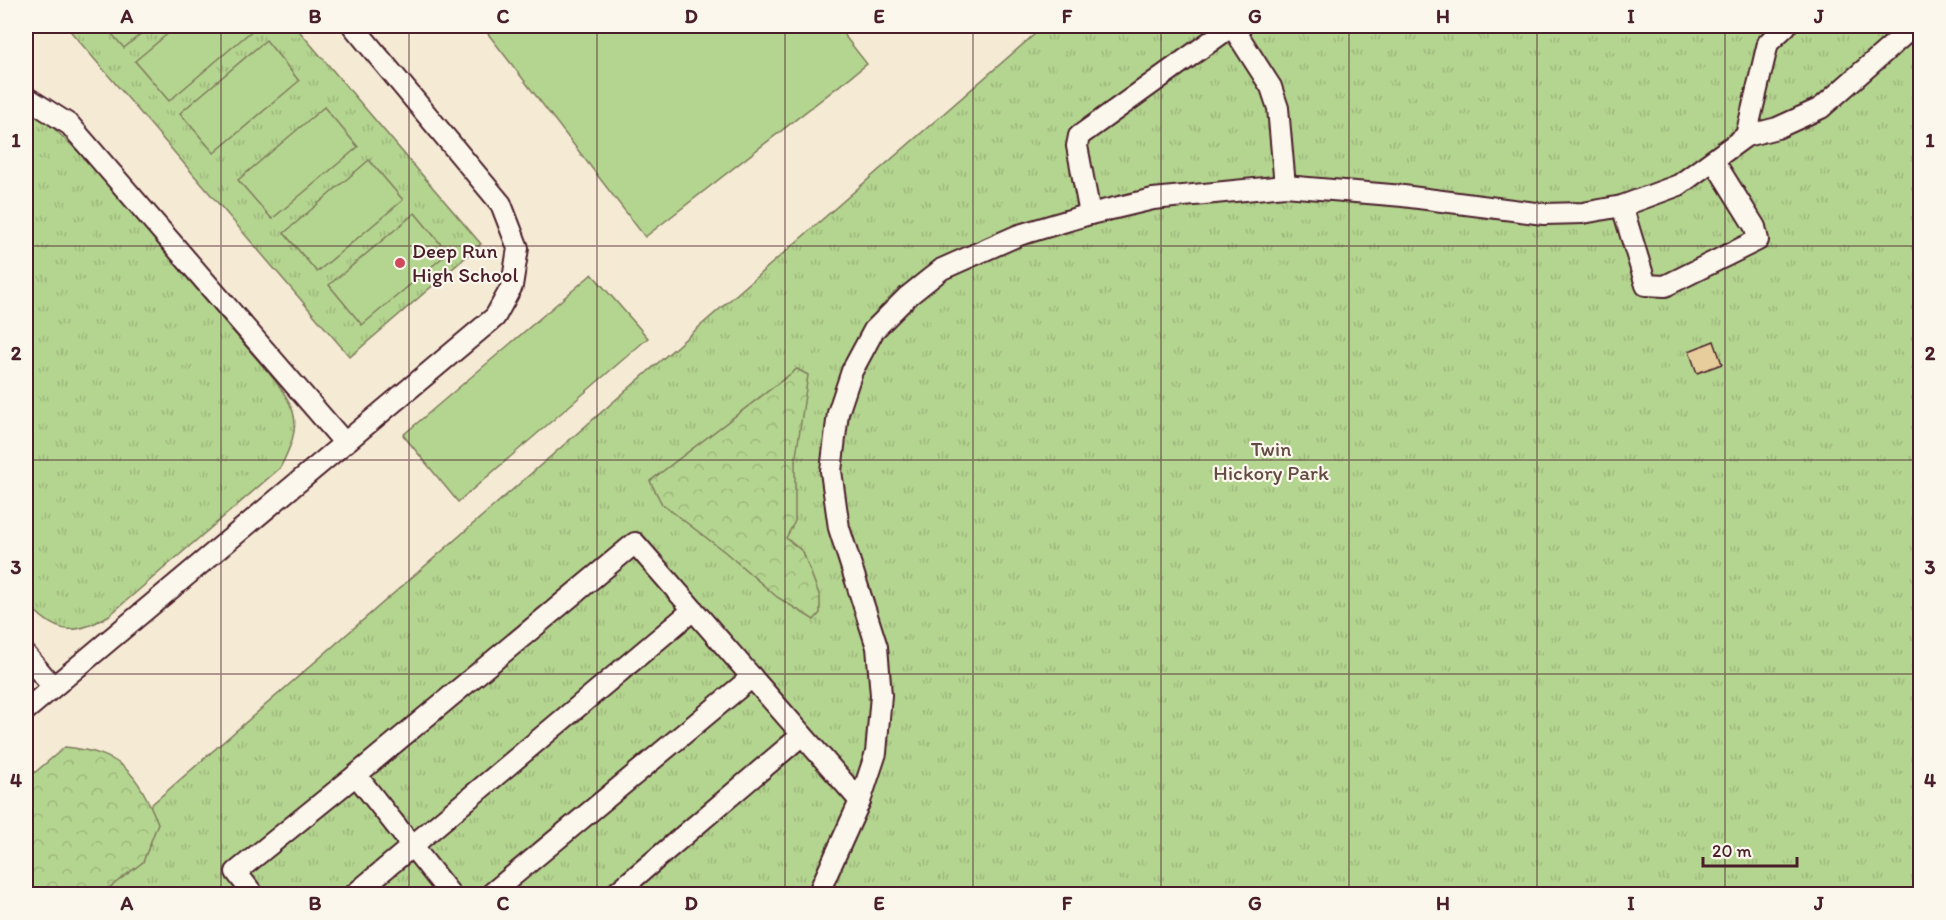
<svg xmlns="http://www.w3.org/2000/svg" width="1946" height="920" font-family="Itim,sans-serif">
<defs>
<pattern id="grass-tufts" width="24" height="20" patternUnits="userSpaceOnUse" patternTransform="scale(1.5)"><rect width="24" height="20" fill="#b4d58f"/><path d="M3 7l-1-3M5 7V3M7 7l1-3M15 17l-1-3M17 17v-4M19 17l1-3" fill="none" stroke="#9cb67c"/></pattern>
<pattern id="forest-crowns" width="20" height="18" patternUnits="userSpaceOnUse" patternTransform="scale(1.5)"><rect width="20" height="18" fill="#b4d58f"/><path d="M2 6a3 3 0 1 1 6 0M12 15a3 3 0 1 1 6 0" fill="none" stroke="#9cb67c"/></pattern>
</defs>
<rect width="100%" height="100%" fill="#fbf7ec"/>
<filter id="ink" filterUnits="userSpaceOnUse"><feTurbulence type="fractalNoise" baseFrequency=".0167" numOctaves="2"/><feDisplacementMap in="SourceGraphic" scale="12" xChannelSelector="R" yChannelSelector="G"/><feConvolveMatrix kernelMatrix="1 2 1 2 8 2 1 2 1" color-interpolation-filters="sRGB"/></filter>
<g filter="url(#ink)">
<polygon fill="#f5ead4" points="26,26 1044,26 49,894 26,894"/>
<g fill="url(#grass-tufts)" stroke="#7f7a5d" stroke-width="1.5">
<polygon points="66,26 295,26 481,244 350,357"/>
<polygon points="1044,26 1920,26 1920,894 49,894"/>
<path d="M26,109L48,123L82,155L269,373C299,411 303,423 280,468L111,614C74,638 54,634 26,601Z"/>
</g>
<g fill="url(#forest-crowns)" stroke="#7f7a5d" stroke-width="1.5">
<polygon points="797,369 808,375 795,463 795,521 786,538 803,552 820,597 820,613 814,620 777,597 725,552 662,504 650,481"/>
<path d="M65,747C122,753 136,771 158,823L143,862L101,894H26V780Z"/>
</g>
<g fill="#b4d58f" stroke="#7f7a5d" stroke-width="1.5">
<polygon points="105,26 150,26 124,48"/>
<polygon points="177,26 253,26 255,28 169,101 135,61"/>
<polygon points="482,26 837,26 867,64 645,237"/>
<polygon points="266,40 299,81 214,153 180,113"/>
<polygon points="324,107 358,147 272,219 238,180"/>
<polygon points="369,160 403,200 317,272 284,233"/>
<polygon points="415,213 448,253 362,325 329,285"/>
<polygon points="592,274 648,338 458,502 403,435"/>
</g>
<polygon fill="#e7cd9c" stroke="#4a1f2b" stroke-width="1.5" points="1714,341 1722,364 1697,373 1689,351"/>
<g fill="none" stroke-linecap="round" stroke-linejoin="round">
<defs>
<g id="lane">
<polyline points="26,97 70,125 344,442"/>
<polyline points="1746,136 1768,43 1786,26"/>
<polyline points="1622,206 1646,285 1665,286 1758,240 1755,227 1714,161"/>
<polyline points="1090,214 1077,146 1079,136 1232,26 1271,87 1278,108 1285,186"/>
<polyline points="26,655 53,687"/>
<polyline points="26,710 495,317 512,286 518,248 501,204 353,26"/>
<polyline points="253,894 236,872 356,775"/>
<polyline points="355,894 693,610"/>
<polyline points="450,894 356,775 635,543 860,801"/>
<polyline points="491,894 752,677"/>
<polyline points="615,894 802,735"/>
<polyline points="818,894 860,801 876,753 881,695 877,647 839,528 831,471 838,413 852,371 874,330 907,297 942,269 1019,235 1090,214 1153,199 1285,186 1403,196 1544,214 1583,213 1622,206 1679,185 1746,136 1777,128 1821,108 1914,26"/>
</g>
</defs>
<use href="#lane" stroke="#4a1f2b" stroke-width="24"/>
<use href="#lane" stroke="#fbf7ec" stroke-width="20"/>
</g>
</g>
<path fill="none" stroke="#4a1f2b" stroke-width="1.5" stroke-opacity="0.55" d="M221,26V894M409,26V894M597,26V894M785,26V894M973,26V894M1161,26V894M1349,26V894M1537,26V894M1725,26V894M26,246H1920M26,460H1920M26,674H1920"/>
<circle fill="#d1495b" stroke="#fbf7ec" stroke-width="2" cx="400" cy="263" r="6"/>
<g text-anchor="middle" stroke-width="4.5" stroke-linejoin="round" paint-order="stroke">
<g font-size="21" fill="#4a1f2b" stroke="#fbf7ec" text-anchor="start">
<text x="412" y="258">Deep Run<tspan x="412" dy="24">High School</tspan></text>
</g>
<g font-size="21" fill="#644c44" stroke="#fbf7ec">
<text x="1271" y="456">Twin<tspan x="1271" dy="24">Hickory Park</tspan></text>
</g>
</g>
<rect width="1946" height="920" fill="none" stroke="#fbf7ec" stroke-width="66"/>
<path d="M1703 857v9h94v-9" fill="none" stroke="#4a1f2b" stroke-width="3"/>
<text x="1712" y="857" font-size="18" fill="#4a1f2b" stroke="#fbf7ec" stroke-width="4.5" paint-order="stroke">20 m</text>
<rect x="33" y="33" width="1880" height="854" fill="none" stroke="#4a1f2b" stroke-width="2"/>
<g font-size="20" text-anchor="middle" font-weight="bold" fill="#4a1f2b">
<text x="127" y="23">A</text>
<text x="315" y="23">B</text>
<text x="503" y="23">C</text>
<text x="691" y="23">D</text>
<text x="879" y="23">E</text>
<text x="1067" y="23">F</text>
<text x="1255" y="23">G</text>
<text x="1443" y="23">H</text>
<text x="1631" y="23">I</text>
<text x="1819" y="23">J</text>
<text x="16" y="147">1</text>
<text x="1930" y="147">1</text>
<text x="16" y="360">2</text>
<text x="1930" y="360">2</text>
<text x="16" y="574">3</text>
<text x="1930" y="574">3</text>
<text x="16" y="787">4</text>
<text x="1930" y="787">4</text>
<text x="127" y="910">A</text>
<text x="315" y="910">B</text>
<text x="503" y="910">C</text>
<text x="691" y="910">D</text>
<text x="879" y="910">E</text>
<text x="1067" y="910">F</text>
<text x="1255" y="910">G</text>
<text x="1443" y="910">H</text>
<text x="1631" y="910">I</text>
<text x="1819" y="910">J</text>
</g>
</svg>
